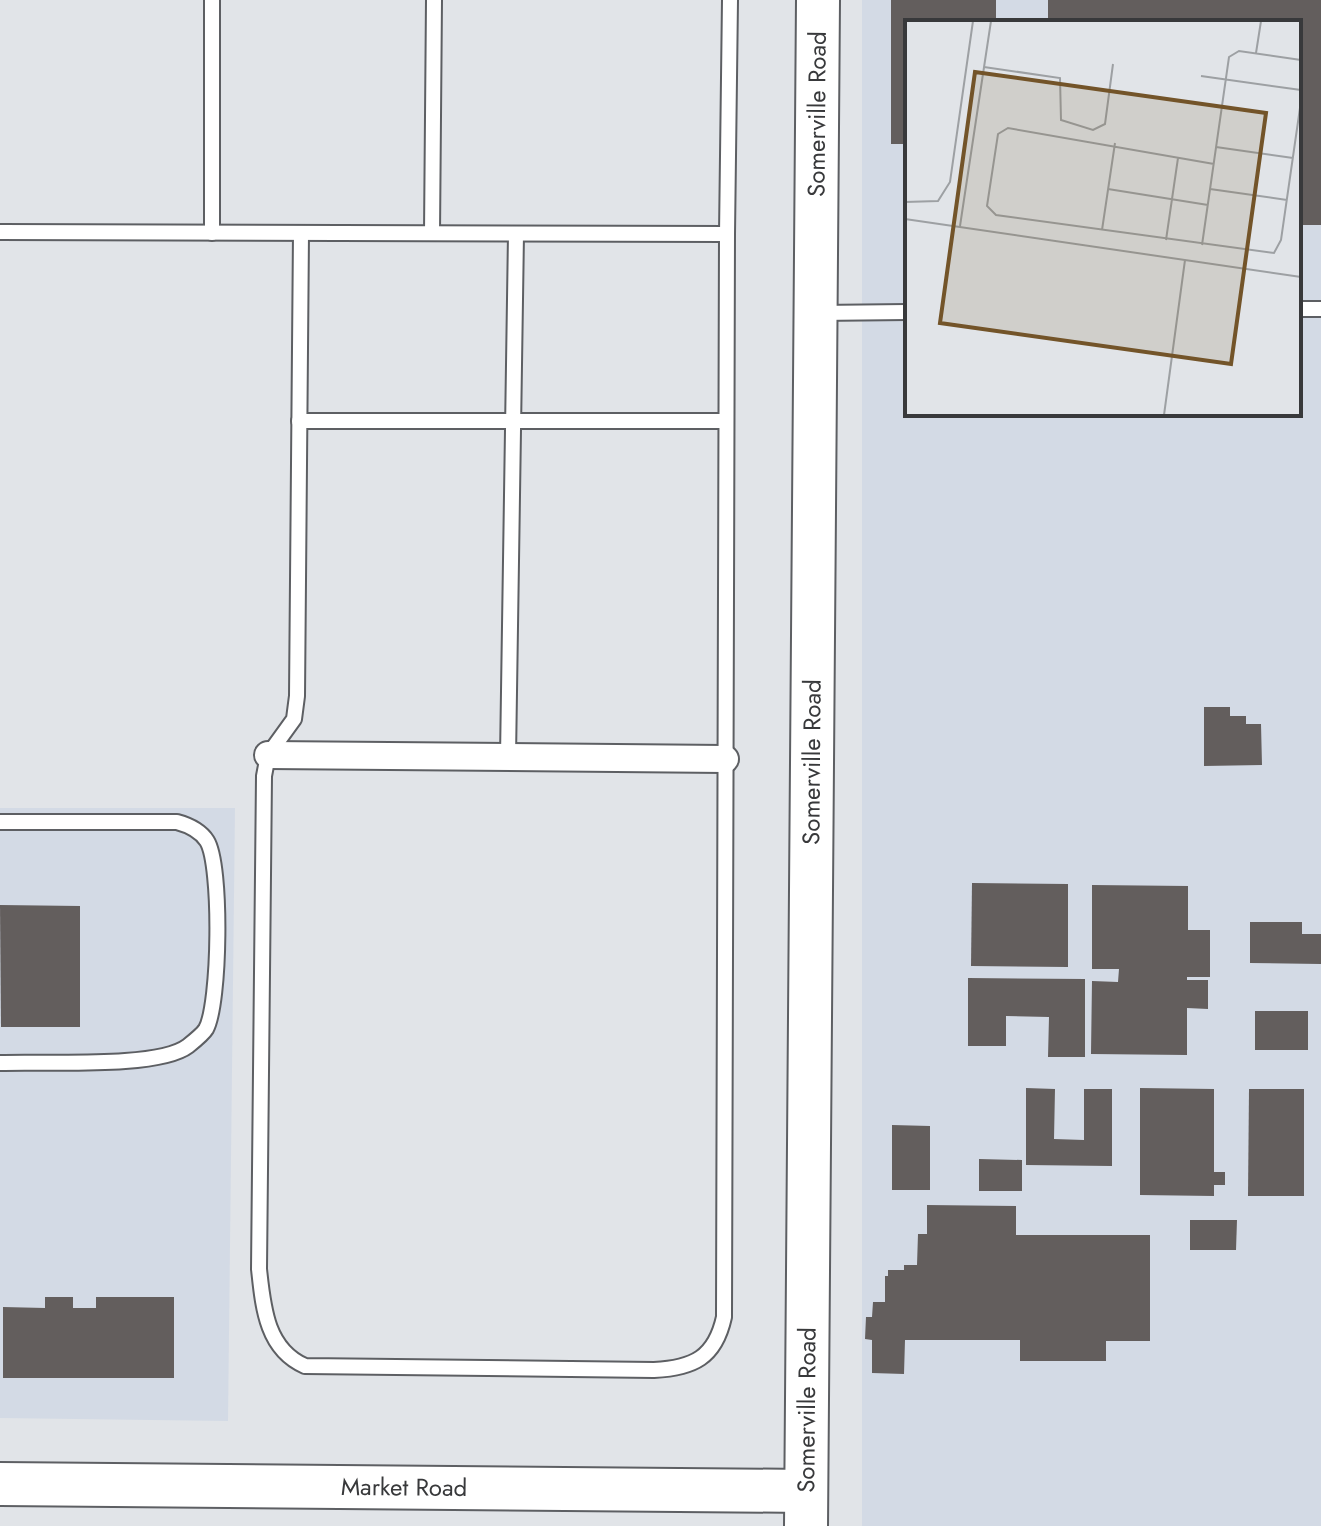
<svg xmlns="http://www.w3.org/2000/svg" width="1321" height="1526" font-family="Jost,sans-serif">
<rect width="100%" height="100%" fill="#e1e4e8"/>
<g fill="#d3dae5" fill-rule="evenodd">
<path d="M862,0H1321V1526H862ZM907,22H1299V414H907Z"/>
<polygon points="0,808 235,808 228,1421 0,1418"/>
</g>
<g fill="#635e5d">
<polygon points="891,0 996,0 996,22 907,22 907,144 891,144"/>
<polygon points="1048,0 1321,0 1321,225 1299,225 1299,22 1048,22"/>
<polygon points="1204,707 1230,707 1230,716 1246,716 1246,724 1261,724 1262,765 1204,766"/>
<polygon points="972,883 1068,884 1068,967 971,966"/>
<polygon points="1092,885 1188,886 1188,930 1210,930 1210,977 1187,977 1187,980 1208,980 1208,1009 1187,1008 1187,1055 1091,1054 1092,981 1118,982 1119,969 1092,969"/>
<polygon points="0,905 80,906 80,1027 1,1027"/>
<polygon points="1250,922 1302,922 1302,934 1321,934 1321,964 1250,963"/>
<polygon points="968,978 1085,979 1085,1057 1048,1057 1049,1017 1006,1016 1006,1046 968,1046"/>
<rect x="1255" y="1011" width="53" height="39"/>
<polygon points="1026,1088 1055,1089 1054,1139 1084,1140 1084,1089 1112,1089 1112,1166 1026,1165"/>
<polygon points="1140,1088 1214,1089 1214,1172 1225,1172 1225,1185 1214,1185 1214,1196 1140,1195"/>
<polygon points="1249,1089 1304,1089 1304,1196 1248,1196"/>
<polygon points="892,1125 930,1126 930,1190 892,1190"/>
<polygon points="979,1159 1022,1160 1022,1191 979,1191"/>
<polygon points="927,1205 1016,1206 1016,1235 1150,1235 1150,1341 1106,1341 1106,1361 1020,1361 1020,1340 905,1340 904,1374 872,1373 872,1340 865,1339 866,1317 872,1317 873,1302 885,1302 885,1276 888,1276 888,1270 904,1270 904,1265 917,1265 918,1234 927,1234"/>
<polygon points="1190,1220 1237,1220 1236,1250 1190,1250"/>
<polygon points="45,1297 73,1297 73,1308 96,1308 96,1297 174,1297 174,1378 3,1378 3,1307 45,1308"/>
</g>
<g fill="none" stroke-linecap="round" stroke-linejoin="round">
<defs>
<g id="lane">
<polyline points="212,0 212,233"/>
<polyline points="0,232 727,234"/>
<path d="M301,233L297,696L294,719L268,755L264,776L259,1269C263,1306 266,1349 305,1366L654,1370C693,1368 715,1358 724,1317L727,234L730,0"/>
<polyline points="432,233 434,0"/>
<polyline points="1299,309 1321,309"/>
<polyline points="818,313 907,312"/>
<polyline points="299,421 726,421"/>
<polyline points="508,757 516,234"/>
<path d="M0,822H177C188,825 200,830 207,841C222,865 220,1004 206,1029C203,1034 193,1042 188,1046C158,1069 42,1061 0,1063"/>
</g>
<polyline id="street" points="268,755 725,759"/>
<g id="primary">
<path id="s1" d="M0,1484L806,1491"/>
<path id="s2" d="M806,1526L818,0"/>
</g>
</defs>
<use href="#lane" stroke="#5d5f63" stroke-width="18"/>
<use href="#street" stroke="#5d5f63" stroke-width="30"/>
<use href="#primary" stroke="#5d5f63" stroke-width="46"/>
<use href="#lane" stroke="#fff" stroke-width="14"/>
<use href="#street" stroke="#fff" stroke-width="26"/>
<use href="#primary" stroke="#fff" stroke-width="42"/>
</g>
<g text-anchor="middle" stroke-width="8" stroke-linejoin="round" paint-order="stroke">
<g font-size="24" fill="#38393b" stroke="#e1e4e8">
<text dy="8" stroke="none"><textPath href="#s2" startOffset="1412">Somerville Road</textPath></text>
<text dy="8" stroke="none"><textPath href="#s2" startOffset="764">Somerville Road</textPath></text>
<text dy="8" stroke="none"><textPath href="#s2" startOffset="116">Somerville Road</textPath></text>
<text dy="8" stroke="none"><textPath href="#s1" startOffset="404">Market Road</textPath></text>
</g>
</g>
<g transform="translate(905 20)">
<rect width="396" height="396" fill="#e1e4e8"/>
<path fill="none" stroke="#9da0a3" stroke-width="2" d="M351,33L356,1M79,47L155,58L156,100L188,110L200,104L208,44M296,56L396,70M311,127L388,138M309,144L103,108L93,114L82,186L91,195L369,233L376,220L396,81M203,169L303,185M305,169L382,180M0,182L33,181L45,162L68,1M0,199L396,257M55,206L86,1M197,210L210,123M261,220L273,138M297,225L324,37L334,31L396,40M259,395L280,240"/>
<path fill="#735429" fill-opacity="0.15" stroke="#735429" stroke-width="4" d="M70,52L361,93L326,344L35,303Z"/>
<rect width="396" height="396" fill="none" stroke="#38393b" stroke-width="4"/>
</g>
</svg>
